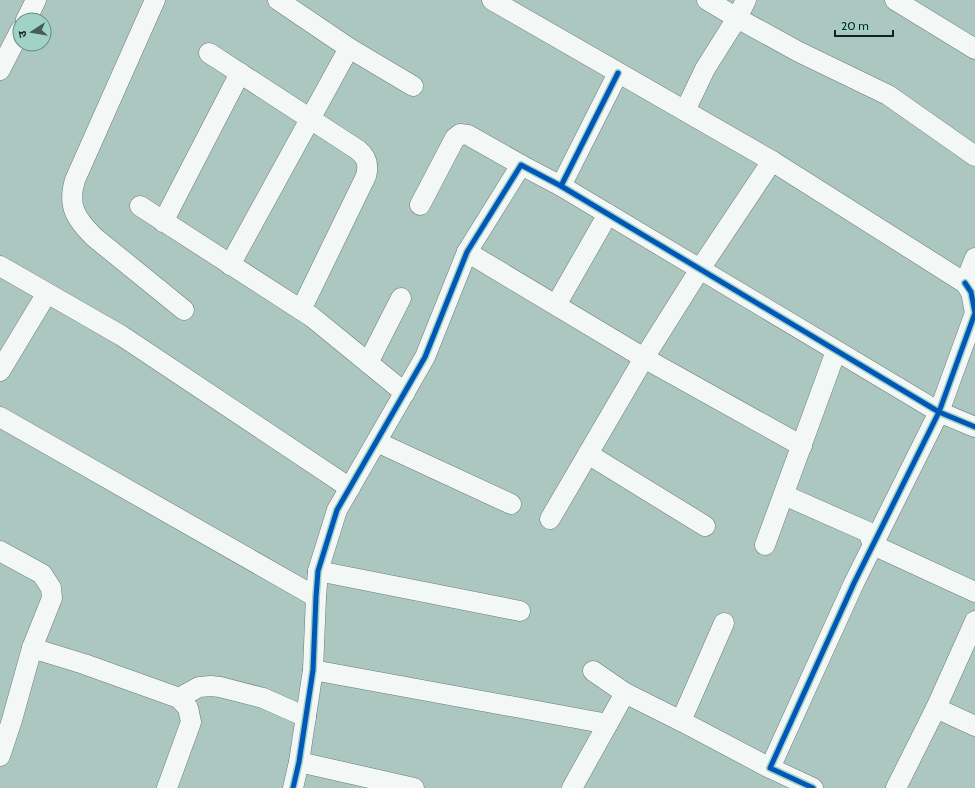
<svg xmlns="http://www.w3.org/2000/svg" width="975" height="788" font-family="Cabin,'Noto Sans Devanagari',sans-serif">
<rect width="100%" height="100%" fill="#acc7c0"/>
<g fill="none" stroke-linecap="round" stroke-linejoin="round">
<defs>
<g id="street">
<path d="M155,0L75,180C67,206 76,219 94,237L184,310"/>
<polyline points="278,0 349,48 413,86"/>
<polyline points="492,0 772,161 965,283 975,258"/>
<polyline points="707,0 737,18 799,52 888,95 975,156"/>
<polyline points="895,0 975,49"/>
<polyline points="26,20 36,0"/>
<path d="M209,53L358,150C367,157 369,165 366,176L301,310"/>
<polyline points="0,70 20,31"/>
<polyline points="618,73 561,186 939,412 975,427"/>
<polyline points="685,111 705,69 737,18 746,0"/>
<polyline points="772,161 700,269 644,358 802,446"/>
<polyline points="420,205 455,138 460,134 468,135 521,165"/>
<polyline points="140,206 312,317 405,393"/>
<polyline points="163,222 240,73"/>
<polyline points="467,252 644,358 550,519"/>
<polyline points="230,265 349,48"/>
<polyline points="0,266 122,336 350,488"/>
<polyline points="556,305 608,214"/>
<polyline points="368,363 401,298"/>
<polyline points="0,371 47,293"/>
<polyline points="0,417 316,597"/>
<polyline points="377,442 511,504"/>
<polyline points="588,454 705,526"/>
<polyline points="784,495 868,532 873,545 975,592"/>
<polyline points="765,545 836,351"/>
<polyline points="0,551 42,574 51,588 52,598 32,648"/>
<polyline points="318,571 520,611"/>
<polyline points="313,670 608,724"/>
<polyline points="593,671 625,693 681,721 770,768"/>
<polyline points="179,698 199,687 211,686 220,687 263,698 306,717"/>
<polyline points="936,708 975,621"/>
<polyline points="681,721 724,623"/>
<polyline points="0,756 12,720 32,648 84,664 179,698 188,708 191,722 167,788"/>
<polyline points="299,762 414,788"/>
<polyline points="293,788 299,762 313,670 316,597 318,571 337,510 425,357 467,252 521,165 561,186"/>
<polyline points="572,788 625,693"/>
<polyline points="813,788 770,768 854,583 939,412 975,313 971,292 965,283"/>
<polyline points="896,788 936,708 975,726"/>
</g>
</defs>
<use href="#street" stroke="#687e78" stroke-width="21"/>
<use href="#street" stroke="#f3f7f6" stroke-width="20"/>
<defs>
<g id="cycleway">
<polyline points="618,73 561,186 939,412 975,427"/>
<polyline points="293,788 299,762 313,670 316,597 318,571 337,510 425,357 467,252 521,165 561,186"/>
<polyline points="813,788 770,768 854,583 939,412 975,313 971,292 965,283"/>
</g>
</defs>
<use href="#cycleway" stroke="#a0d3c5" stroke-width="8"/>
<use href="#cycleway" stroke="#0057b8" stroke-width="5"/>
</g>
<g transform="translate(32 32) rotate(258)"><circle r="19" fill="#a0d3c5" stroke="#668d82"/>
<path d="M0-3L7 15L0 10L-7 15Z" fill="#465c57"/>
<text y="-6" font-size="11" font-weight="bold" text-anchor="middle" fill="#0f231e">उ</text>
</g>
<path d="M835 30v6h58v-6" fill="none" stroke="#0f231e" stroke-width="2"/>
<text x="841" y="30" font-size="12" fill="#0f231e" stroke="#a0d3c5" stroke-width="3" paint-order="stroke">20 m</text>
</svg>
